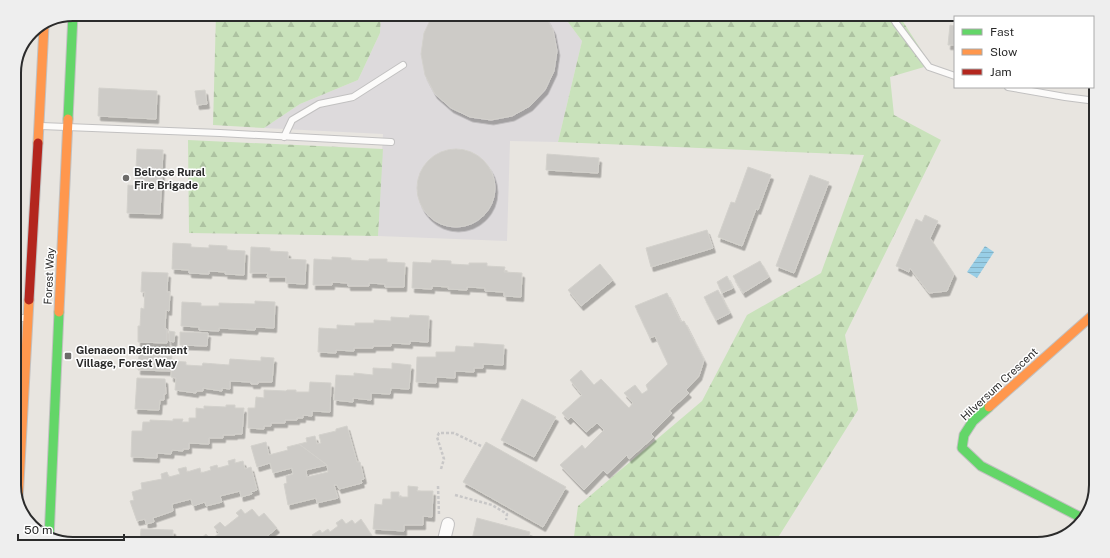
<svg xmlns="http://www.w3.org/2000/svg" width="1110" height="558" font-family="'Public Sans',sans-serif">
<defs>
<pattern id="forest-firs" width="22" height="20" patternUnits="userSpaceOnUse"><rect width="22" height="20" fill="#c9e2bb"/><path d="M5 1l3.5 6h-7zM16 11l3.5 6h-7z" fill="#adc2a1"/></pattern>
<pattern id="water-rules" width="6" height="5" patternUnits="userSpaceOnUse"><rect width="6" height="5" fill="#98cee6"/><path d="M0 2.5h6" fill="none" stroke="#83b1c5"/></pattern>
<filter id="shadow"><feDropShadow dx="2.5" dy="4.5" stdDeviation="0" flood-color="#0004"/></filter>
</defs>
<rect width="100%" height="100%" fill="#e8e5e0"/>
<polygon fill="#dddadc" points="381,14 562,14 582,41 558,142 510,141 507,241 378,236 383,134 264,128 300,104 358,80 380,33"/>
<g fill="url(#forest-firs)">
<polygon points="216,14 381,14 380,33 358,80 300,104 264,128 213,125"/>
<polygon points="562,14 898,14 931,65 890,77 894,115 941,140 845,335 858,410 774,544 573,544 578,506 702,401 747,315 821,273 864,155 558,142 582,41"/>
<polygon points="188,140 383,149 378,236 189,233"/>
</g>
<polygon fill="url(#water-rules)" points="985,246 994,252 977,278 967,272"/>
<g fill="#cdcbc7" stroke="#d3d1cc" fill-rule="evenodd" filter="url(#shadow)">
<polygon points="433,14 544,14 553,30 557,51 554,71 545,90 530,106 512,116 491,120 470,117 451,108 435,94 425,75 421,54 424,33"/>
<polygon points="950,25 955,26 955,45 948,45"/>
<polygon points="99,88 157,91 156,119 98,116"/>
<polygon points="205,90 207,104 197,105 195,91"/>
<circle cx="456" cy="188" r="39"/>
<polygon points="137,149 163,150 160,214 127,213 128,185 135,186"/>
<polygon points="547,154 599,158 598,173 546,170"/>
<polygon points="748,167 771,175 758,210 756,209 742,246 718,237 731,202 735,203"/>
<polygon points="810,175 829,182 794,273 776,266"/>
<polygon points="925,215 938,221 930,238 954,274 947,291 929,293 910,268 909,272 896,266 916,219 922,222"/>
<polygon points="707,230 713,248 651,267 646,248"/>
<polygon points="173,243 191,244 191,247 209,248 209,245 227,246 227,250 245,251 244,275 225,274 226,272 209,271 209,274 189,273 189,270 172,269"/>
<polygon points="251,247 270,248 270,251 288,252 288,259 306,260 305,284 286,283 286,277 267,277 268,273 250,273"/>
<polygon points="332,257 351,258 351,260 369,261 369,259 387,259 387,262 405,263 404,287 385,287 385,284 369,283 369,286 348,286 348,283 332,282 332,285 313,285 314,259 332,260"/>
<polygon points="432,260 451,261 451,264 469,265 469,263 487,263 487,266 505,267 504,272 522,273 521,297 504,296 504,292 485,291 485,288 467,287 467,290 448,289 449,287 432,286 432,289 412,288 413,262 431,263"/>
<polygon points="760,261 769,277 743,293 733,276"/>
<polygon points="600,264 613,280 581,306 568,290"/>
<polygon points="142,272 168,273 167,292 170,292 169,311 166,310 165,329 167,329 167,343 138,342 138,326 140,326 141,308 144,309 145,292 141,292"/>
<polygon points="727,276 733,288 722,293 717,282"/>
<polygon points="718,290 730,313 716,320 704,297"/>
<polygon points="667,293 681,322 684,321 704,360 699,376 686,390 689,393 669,411 672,413 651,434 654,437 629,459 627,455 607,474 603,470 584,490 560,465 582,445 585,449 604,430 597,423 586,432 571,417 568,420 562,413 582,395 570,380 581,370 594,385 601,379 629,408 633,403 624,393 635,385 642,394 648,390 646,385 668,364 655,336 650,338 635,306"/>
<polygon points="255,301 275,302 274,328 256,327 255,330 219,328 219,331 199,330 199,327 181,326 182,302 201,303 201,306 219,306 219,303 255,304"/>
<polygon points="410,315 429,316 428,342 410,341 410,344 391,343 391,346 373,346 373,348 354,348 354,351 336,350 336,353 318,352 319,328 337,329 337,325 355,326 355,323 374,323 374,320 391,321 391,317 409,318"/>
<polygon points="169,331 175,332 174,342 169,341"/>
<polygon points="180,332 208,333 207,346 180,345"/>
<polygon points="474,343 504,345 503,365 483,364 483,368 474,368 474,372 455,371 455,378 436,377 436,383 416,382 417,357 436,357 436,352 455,352 456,346 474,347"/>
<polygon points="139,354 172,356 171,371 138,370"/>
<polygon points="261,357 274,358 272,382 258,382 258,384 251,384 251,382 230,381 230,389 222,388 222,391 203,388 203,391 196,391 196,393 175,390 176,378 171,377 172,361 186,362 186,365 202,366 203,363 229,365 230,359 261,361"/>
<polygon points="392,363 411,365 409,389 391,388 390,394 371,393 371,400 353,398 353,402 334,400 336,375 354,376 354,373 373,375 373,368 392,369"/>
<polygon points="137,378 165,379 166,394 164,394 164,400 160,400 159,410 135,409"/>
<polygon points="310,382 331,383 330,412 312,411 312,416 303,415 303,418 297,418 297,420 285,420 285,423 271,423 271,426 264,426 264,429 248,428 248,408 255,408 256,397 264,398 264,390 286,391 287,390 296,390 296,392 309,392"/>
<polygon points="522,399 556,417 534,457 501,440"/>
<polygon points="226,405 235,405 235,408 244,408 242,434 235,434 235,435 223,435 223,438 209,438 209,444 189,443 189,449 183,449 183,451 172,450 171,454 157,453 157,458 131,457 132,431 142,431 143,422 150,422 150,420 173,421 173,419 183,419 182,422 189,422 189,418 196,418 196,408 204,409 204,406 226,407"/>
<path d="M347,426L357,462H360L364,479L361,480L362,483L339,489L337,485H334L338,498L317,503L316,498L288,505L284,484L287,483L286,476L293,474L292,468L273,473L270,463L257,467L251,446L266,442L269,455L288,450L287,447L299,444L327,465L299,444L307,442L306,438L315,436L317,444L321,443L319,435L336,431V429ZM327,465L328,472L307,477L306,470Z"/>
<polygon points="486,442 566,487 543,527 463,482"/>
<polygon points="235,459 235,463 243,461 245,469 251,467 257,490 251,492 252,494 241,497 240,491 220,496 222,502 206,506 205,502 193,506 191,499 172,504 173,511 153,518 154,522 146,524 145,519 137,521 130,501 134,500 132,492 142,489 141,483 162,479 161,474 167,472 169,477 180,474 178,469 186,467 187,472 200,468 201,473 211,470 210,467 217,465 218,468 229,465 228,461"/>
<polygon points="408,486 418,487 417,491 433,491 432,517 423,516 423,525 404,525 404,531 373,529 375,504 382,505 383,499 391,499 391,492 399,492 399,497 408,497"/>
<polygon points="241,509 245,514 252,509 259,517 264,513 277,528 258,544 205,544 200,539 206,534 211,540 219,533 214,527 220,522 225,527 239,516 236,513"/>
<polygon points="477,518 530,532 527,544 471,544"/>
<polygon points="342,519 346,524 352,520 355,524 361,519 376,542 373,544 297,544 296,543 303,538 305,541 310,537 312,540 315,539 312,535 320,530 322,533 328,529 330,532 338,526 336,523"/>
<polygon points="141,529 173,530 173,544 136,544 136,540 140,541"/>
</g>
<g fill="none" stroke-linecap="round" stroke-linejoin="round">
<defs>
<g id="lane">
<polyline points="891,14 896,23 929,67 955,76"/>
<polyline points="1008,87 1065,97 1096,101"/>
<polyline points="41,126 220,133 391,142"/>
<polyline points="284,137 292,120 319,104 353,97 403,65"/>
<polyline points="14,318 27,318"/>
</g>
<polyline id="street" points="443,544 448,524"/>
<g id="fast">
<polyline points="68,119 73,14"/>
<polyline points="989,407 973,421 964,435 962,448 981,466 1084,519"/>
<polyline points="49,539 59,312"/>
</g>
<g id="slow">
<polyline points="38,143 44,26"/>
<polyline points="59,312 68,119"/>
<polyline points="989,407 1096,312"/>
<polyline points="18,501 29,300"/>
</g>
<polyline id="jam" points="29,300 38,143"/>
</defs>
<use href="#lane" stroke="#c2c1c1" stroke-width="8"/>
<use href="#street" stroke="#c2c1c1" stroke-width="14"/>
<use href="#fast" stroke="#c2c1c1" stroke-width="11"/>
<use href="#slow" stroke="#c2c1c1" stroke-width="11"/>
<use href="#jam" stroke="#c2c1c1" stroke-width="11"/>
<g stroke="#c8c7c7" stroke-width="2.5" stroke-dasharray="3 2" stroke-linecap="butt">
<polyline points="441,469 444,459 437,437 439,433 454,433 481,446"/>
<polyline points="438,486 439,515"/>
<polyline points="455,495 492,505 507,514 506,520"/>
<polyline points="420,544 431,537"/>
</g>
<use href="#lane" stroke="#fcfbfa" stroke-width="6"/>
<use href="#street" stroke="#fcfbfa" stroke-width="12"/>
<use href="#fast" stroke="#63d668" stroke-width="9"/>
<use href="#slow" stroke="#ff974d" stroke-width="9"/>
<use href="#jam" stroke="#b3261e" stroke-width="9"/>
</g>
<g fill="#6d6c6a" stroke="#fff" stroke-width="1.5">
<circle cx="126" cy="178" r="4"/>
<rect x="64" y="352" width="8" height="8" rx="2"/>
</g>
<g text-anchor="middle" stroke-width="3" stroke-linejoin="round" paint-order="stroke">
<g font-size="11" font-weight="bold" fill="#2b2b2b" stroke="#fff" text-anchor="start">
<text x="134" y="176">Belrose Rural<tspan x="134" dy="13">Fire Brigade</tspan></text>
<text x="76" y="354">Glenaeon Retirement<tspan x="76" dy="13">Village, Forest Way</tspan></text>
</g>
<g font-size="11" fill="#2b2b2b" stroke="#fff">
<text transform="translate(49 276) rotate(-87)" y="4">Forest Way</text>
<text transform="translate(999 384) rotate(-43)" y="4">Hilversum Crescent</text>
</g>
</g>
<path d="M0 0H1110V558H0ZM73 21H1037A52 52 0 0 1 1089 73V485A52 52 0 0 1 1037 537H73A52 52 0 0 1 21 485V73A52 52 0 0 1 73 21Z" fill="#eee" fill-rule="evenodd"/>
<path fill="none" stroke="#2b2b2b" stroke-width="2" d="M73 21H1037A52 52 0 0 1 1089 73V485A52 52 0 0 1 1037 537H73A52 52 0 0 1 21 485V73A52 52 0 0 1 73 21Z"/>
<rect x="954" y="16" width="140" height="72" fill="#ffffff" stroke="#aaaaaa"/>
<rect x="962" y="29" width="20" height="6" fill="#63d668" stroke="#aaaaaa"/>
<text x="990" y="36" font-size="12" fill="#2b2b2b">Fast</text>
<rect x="962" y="49" width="20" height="6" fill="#ff974d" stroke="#aaaaaa"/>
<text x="990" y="56" font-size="12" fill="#2b2b2b">Slow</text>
<rect x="962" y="69" width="20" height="6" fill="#b3261e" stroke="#aaaaaa"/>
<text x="990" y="76" font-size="12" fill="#2b2b2b">Jam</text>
<path d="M18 534v6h106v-6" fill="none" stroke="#2b2b2b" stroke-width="2"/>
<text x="24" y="534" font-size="12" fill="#2b2b2b" stroke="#ffffff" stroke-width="3" paint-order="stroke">50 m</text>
</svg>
